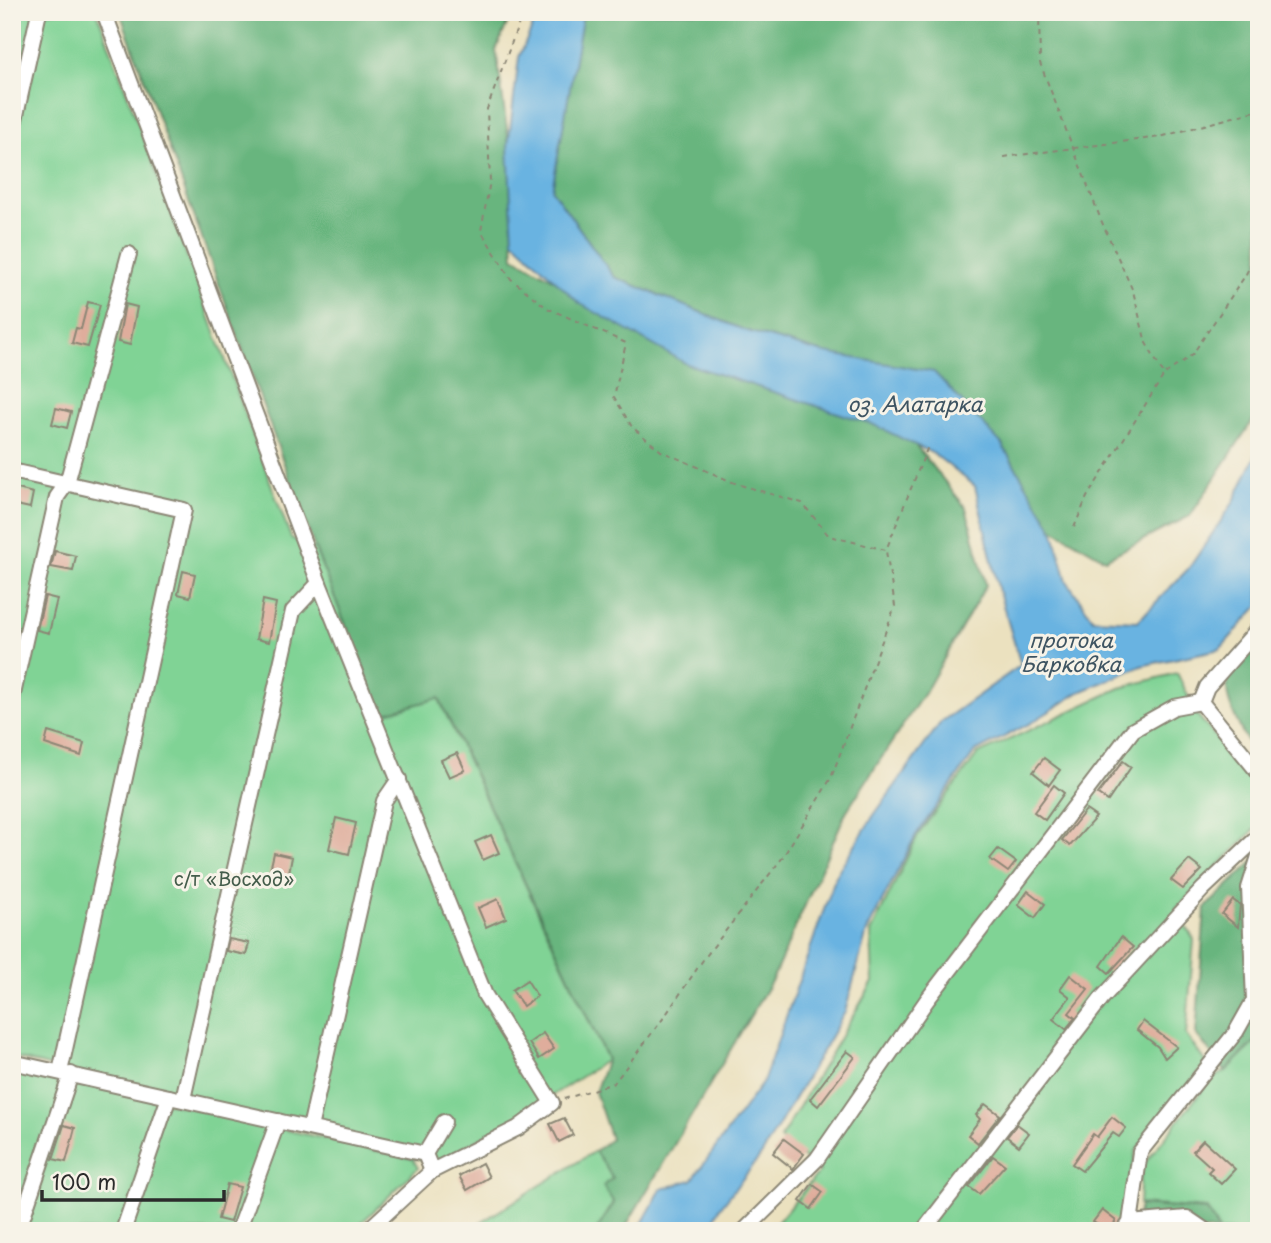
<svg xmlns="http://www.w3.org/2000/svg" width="1271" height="1243" font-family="'Playpen Sans',sans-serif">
<rect width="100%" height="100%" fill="#f7f3e8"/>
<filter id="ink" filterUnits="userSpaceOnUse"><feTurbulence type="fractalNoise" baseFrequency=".0143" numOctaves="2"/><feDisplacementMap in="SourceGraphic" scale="14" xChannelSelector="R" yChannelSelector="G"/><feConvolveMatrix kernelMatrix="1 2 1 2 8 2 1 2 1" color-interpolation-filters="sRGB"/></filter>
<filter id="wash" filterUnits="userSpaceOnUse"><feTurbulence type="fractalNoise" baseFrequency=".00686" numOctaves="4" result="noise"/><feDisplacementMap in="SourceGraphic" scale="28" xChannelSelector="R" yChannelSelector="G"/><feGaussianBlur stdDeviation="1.57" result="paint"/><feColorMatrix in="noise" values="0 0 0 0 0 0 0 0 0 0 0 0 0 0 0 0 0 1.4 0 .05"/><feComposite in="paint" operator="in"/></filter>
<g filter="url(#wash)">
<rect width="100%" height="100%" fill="#ebe1bf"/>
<g fill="#80d395" stroke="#567f60" stroke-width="2">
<polygon points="12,12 97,12 291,538 315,549 382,714 438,697 607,1060 530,1110 435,1163 12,1057"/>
<polygon points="1177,673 1198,716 1259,789 1259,825 1176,909 1194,940 1186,1035 1206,1063 1136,1151 1124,1212 1111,1231 770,1231 820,1171 780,1139 873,982 871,932 918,835 978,754 1120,688"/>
<polygon points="1259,1039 1259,1231 1219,1231 1207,1209 1139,1204 1141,1168 1211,1079 1225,1072"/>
<polygon points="12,1067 413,1159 418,1168 353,1231 12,1231"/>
<path d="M595,1151C621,1188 621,1194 596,1231H474L472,1228Z"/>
</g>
<g fill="#68b57e" stroke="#4a7054" stroke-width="2">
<polygon points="120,12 512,12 496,50 508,136 514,257 629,322 901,427 966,508 986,585 928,687 846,812 773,978 623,1231 596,1231 614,1203 603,1186 613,1178 595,1151 611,1139 595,1092 607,1059 439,698 382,714 315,549"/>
<polygon points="586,12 1259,12 1259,411 1190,516 1105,559 1053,529 1001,443 827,354 744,330 614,277 552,190 582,19"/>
<path d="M1259,638V760C1249,747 1227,706 1227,689C1227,669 1245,652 1259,638Z"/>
<polygon points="1259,856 1259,1038 1225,1071 1196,1034 1205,908"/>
<polygon points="1140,1205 1207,1210 1218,1231 1134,1231"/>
</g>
<polygon fill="#69b3e1" stroke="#4a6f86" stroke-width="2" points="539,12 586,12 582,19 552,190 614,277 744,330 820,352 934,372 1001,443 1053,529 1067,581 1093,619 1138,621 1189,568 1233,503 1259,449 1259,605 1220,649 1141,666 1080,692 1031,723 975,752 916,835 867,931 845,1012 762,1154 720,1208 708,1231 638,1231 661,1189 692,1180 763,1082 837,873 874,815 941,722 1021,665 999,592 975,486 934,454 872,424 687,364 579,303 513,240 508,146 519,57"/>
<g id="blocks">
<g fill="#dfad9c">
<polygon points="88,302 100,305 88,347 72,343 76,328 81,329"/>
<polygon points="125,304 137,307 130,345 118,342"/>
<polygon points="56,408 71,412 67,428 52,424"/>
<polygon points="14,488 33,493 30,508 12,504"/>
<polygon points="55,551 76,556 73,571 51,567"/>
<polygon points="183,571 195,574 190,597 178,594"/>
<polygon points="45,596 57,599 49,633 37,630"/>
<polygon points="263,600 276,603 269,642 256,639"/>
<polygon points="48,732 84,743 81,756 45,744"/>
<polygon points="457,753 465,770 449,777 441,760"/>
<polygon points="1044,758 1060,770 1049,785 1033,772"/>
<polygon points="1123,761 1131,767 1108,801 1098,794"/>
<polygon points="1054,785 1064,793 1045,820 1034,812"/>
<polygon points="1086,810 1096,817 1070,846 1062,840"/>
<polygon points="336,818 356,823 349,854 329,849"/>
<polygon points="491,835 499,853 483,860 475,842"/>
<polygon points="998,849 1016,862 1008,872 990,859"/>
<polygon points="274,853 292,857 287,883 268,879"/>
<polygon points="1189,860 1202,870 1183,889 1171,880"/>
<polygon points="1028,891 1045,904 1035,918 1018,905"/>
<polygon points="498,899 506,918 486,927 478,908"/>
<polygon points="1233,900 1240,905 1238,927 1222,914"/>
<polygon points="1121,937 1133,947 1109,973 1101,966"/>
<polygon points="229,939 249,943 246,955 226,951"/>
<polygon points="1070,975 1088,989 1069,1013 1075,1018 1066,1029 1053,1019 1070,997 1060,989"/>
<polygon points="527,980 537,996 523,1006 512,990"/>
<polygon points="1143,1021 1177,1047 1165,1058 1158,1047 1137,1030"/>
<polygon points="543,1033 554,1049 539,1059 529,1043"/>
<polygon points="847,1051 855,1057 818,1106 810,1099"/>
<polygon points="985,1104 1000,1115 978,1143 968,1135 980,1119 976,1115"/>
<polygon points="1112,1117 1126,1128 1119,1137 1113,1133 1082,1171 1072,1164 1093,1134 1097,1137"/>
<polygon points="564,1118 573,1135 559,1142 550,1124"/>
<polygon points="1017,1124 1029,1133 1019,1146 1007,1137"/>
<polygon points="64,1125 75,1128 66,1162 53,1159"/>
<polygon points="784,1139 804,1154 793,1169 773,1153"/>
<polygon points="1203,1140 1235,1169 1221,1184 1208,1172 1212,1168 1193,1151"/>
<polygon points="993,1156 1005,1165 979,1194 969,1187"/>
<polygon points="482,1163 489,1177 467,1190 459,1176"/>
<polygon points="227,1184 240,1187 230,1222 218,1219"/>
<polygon points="812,1184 823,1192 811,1209 800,1201"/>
<polygon points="1102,1210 1116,1221 1108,1231 1093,1222"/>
</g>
</g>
</g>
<g filter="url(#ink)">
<use href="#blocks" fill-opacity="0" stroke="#8b8675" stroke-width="2"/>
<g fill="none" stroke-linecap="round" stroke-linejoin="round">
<defs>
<g id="minor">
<polyline points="104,12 319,583 485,995 552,1103 518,1128 432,1171 367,1231"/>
<polyline points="12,133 39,12"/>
<polyline points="12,471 184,510 60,1072"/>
<polyline points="12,699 57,497 67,483 129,254"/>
<polyline points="1201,702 1207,687 1259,628"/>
<polyline points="12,1062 425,1154 432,1171"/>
<polyline points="183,1099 293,611 319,583"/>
<polyline points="310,1128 384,801 399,779"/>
<polyline points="425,1154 444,1122"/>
<polyline points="1130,1223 1187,1218 1206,1231"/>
<polyline points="18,1231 71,1074"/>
<polyline points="123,1231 169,1097"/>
<polyline points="238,1231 278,1121"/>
<polyline points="744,1231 817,1159 927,1000 1133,730 1174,707 1201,702 1259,773"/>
<polyline points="923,1231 1102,998 1203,889 1259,836"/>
<polyline points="1124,1231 1130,1223 1140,1152 1236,1032 1254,1000 1249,888 1259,856"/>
</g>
</defs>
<use href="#minor" stroke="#8b8675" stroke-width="18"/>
<g stroke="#8b8675" stroke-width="2" stroke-dasharray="5 5" stroke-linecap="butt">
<polyline points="523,12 487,109 490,181 481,231 511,279 547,308 626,343 614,397 632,427 661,451 737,484 802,503 829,536 886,550 929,444"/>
<polyline points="1039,12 1040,63 1101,220 1133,291 1146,343 1164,375 1087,497 1073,530"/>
<polyline points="1004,157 1160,137 1259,110"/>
<polyline points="1165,374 1192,355 1245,276 1259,248"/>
<polyline points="564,1099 614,1083 665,1016 703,960 783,857 831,778 895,606 886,551"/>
</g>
<use href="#minor" stroke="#fff" stroke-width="14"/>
</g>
</g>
<g text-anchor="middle" stroke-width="6" stroke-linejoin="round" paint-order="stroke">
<g font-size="19" fill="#445d4b" stroke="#f7f3e8">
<text x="234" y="886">с/т «Восход»</text>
</g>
<g font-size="21" font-style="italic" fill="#3e5462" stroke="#f7f3e8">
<text x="915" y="412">оз. Алатарка</text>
<text x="1071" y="648">протока<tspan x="1071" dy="24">Барковка</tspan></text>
</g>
</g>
<rect width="1271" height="1243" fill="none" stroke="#f7f3e8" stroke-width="42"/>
<path d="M42 1190v10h182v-10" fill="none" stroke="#2b2b2b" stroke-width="3.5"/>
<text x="52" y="1190" font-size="21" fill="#2b2b2b" stroke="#f7f3e8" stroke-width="5" paint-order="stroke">100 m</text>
</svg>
